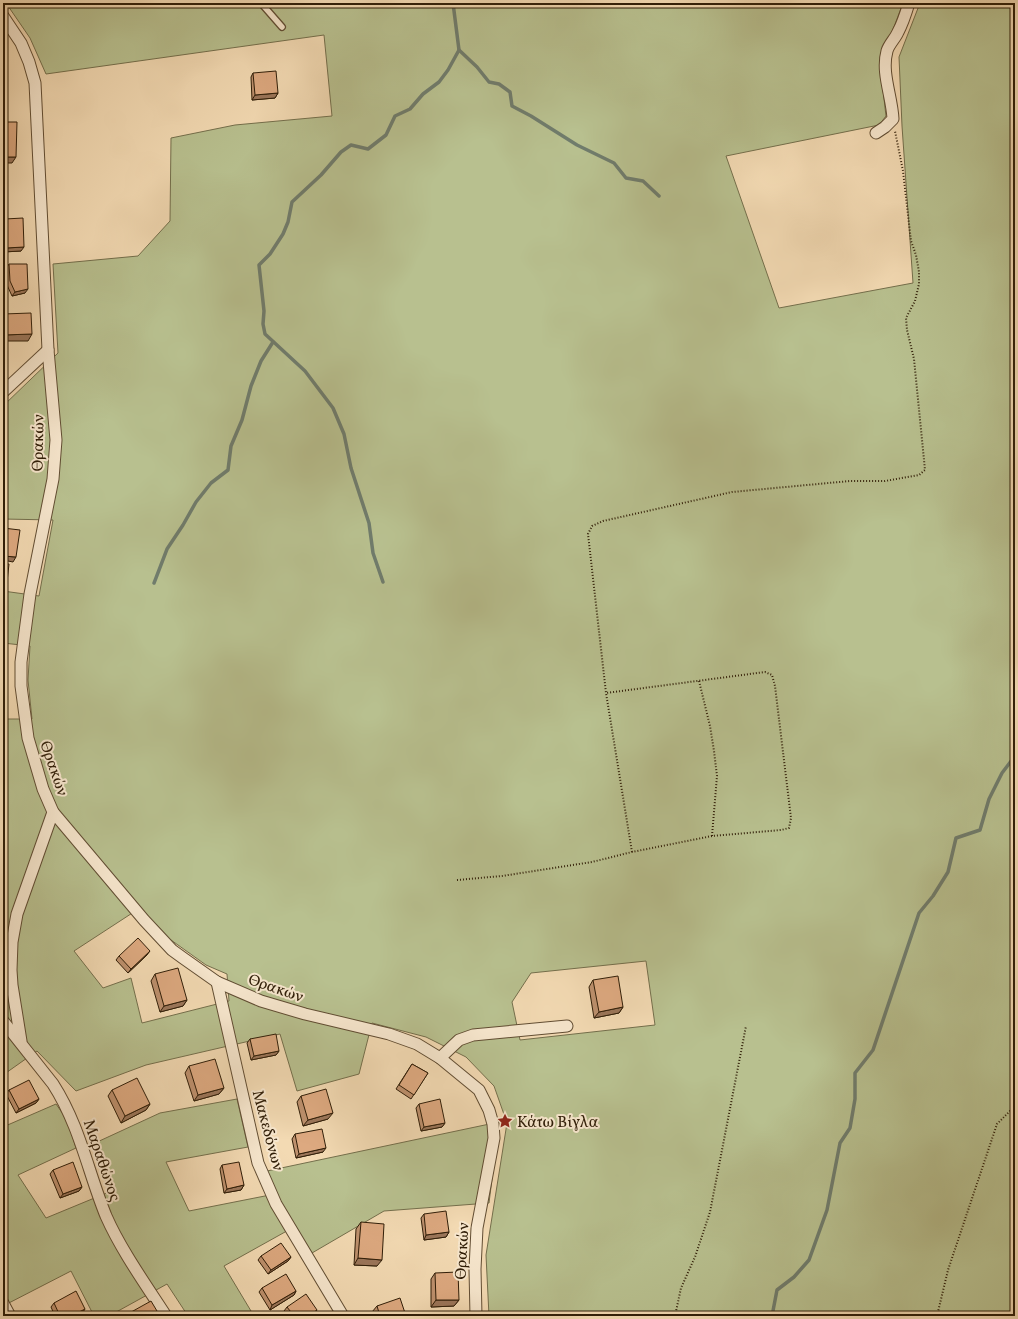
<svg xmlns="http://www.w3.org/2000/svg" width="1018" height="1319" font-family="Vollkorn,serif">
<rect width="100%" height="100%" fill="#f3dab3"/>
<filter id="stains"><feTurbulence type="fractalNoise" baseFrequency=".005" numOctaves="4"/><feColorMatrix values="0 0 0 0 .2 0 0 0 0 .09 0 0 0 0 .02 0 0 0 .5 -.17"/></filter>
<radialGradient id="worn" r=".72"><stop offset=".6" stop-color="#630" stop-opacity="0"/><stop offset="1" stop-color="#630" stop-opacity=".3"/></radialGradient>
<g fill="#b8c08f" stroke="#746f4c" fill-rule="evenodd">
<path d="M6,3H903L880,64L886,116L879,125L726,156L779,308L913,283L902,126L899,57L920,3H1015V1316H489L486,1255L507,1123L494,1086L466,1057L426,1037L372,1023L359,1074L297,1091L280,1034L146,1065L76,1091L37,1051L3,1075V719H32L28,680L30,646L3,643V591L39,596L53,520L3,519V406L58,353L53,264L138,256L170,221L171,138L235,125L332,116L324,35L46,74L30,38ZM140,908L171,940L206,965L227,974L229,1001L142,1023L131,978L103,988L74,951ZM646,961L655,1025L520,1040L512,1002L531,973Z"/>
<polygon points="237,1099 248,1147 166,1162 189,1211 275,1194 267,1171 499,1122 489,1203 384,1211 312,1253 294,1227 224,1266 254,1316 188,1316 167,1284 109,1316 94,1316 71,1271 3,1306 3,1127 56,1104 68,1121 76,1148 18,1175 46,1218 109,1192 95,1143 160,1113"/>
</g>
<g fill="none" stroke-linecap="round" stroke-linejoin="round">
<g stroke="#707c6c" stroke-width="3.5">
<polyline points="459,50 477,67 489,82 499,84 510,92 512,106 531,116 577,145 614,163 626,178 643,181 659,196"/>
<polyline points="383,582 373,553 369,523 351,468 344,434 333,408 305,371 265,334 263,324 264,311 259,265 270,254 283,234 288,222 292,202 321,175 341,152 351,145 368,149 386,135 395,116 410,109 423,94 439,82 448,70 459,50 453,3"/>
<polyline points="154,583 167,549 183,525 196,502 211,483 228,470 231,446 242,420 251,386 261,361 273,342"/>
<polyline points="772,1316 777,1290 794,1277 809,1260 827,1210 840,1143 850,1128 855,1099 855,1073 873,1050 919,913 933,896 948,872 956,838 980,830 989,799 1002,773 1015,756"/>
</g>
<defs>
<polyline id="lane" points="261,3 282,27"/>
<g id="street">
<polyline points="3,16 21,43 29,62 35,83 48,350 56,440 53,479 30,594 21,662 21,686 28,738 43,789 53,812 144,920 172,950 183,958 217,982 261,1001 305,1014 389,1034 417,1044 440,1058 479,1090 489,1110 493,1124 494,1138 477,1228 475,1269 476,1316"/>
<path d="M876,133L885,127L893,119C892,96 881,73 887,51C889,44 895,39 898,32C903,23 906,13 909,3"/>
<polyline points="3,392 48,350"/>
<polyline points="217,982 258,1163 276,1204 343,1316"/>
<path d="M3,1021L53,1084C80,1126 88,1172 106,1216C121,1250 146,1285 166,1316"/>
<polyline points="21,1041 12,985 11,970 12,942 17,914 53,812"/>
<polyline points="440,1058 459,1040 473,1035 567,1026"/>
<polyline points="3,1303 10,1316"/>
</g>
</defs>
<use href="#lane" stroke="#614d33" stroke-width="8"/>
<use href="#street" stroke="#614d33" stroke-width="13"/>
<g stroke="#301e08" stroke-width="2" stroke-dasharray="1 2" stroke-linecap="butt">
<polyline points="699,681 710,726 714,751 717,776 712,836"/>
<polyline points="632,852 606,693 588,534 592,526 603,521 732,492 850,481 885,481 919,475 925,470 914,359 907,330 906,318 915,301 919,284 919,272 916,255 911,241 903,171 895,131"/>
<polyline points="457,880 502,876 592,862 632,852 712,836 781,830 789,828 791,818 775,686 772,675 765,672 606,693"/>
<polyline points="675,1316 681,1288 695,1257 710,1212 746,1026"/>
<polyline points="937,1316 948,1270 997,1124 1015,1106"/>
</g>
<use href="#lane" stroke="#f7e7ce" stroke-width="5.5"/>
<use href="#street" stroke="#f7e7ce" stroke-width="11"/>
</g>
<g fill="#be916e" stroke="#301e08">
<polygon points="253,73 278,93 275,98 252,100 251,77"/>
<polygon points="5,219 21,251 3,252 3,222"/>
<polygon points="9,264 25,293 12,296 7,285 6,269"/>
<polygon points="147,955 128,973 116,960 119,956"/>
<polygon points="155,974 187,1000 183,1006 160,1012 151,981"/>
<polygon points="593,980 623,1007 619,1013 594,1018 589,987"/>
<polygon points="250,1039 279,1051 276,1055 251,1060 247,1043"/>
<polygon points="412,1064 428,1073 411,1099 396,1089"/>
<polygon points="189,1066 224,1088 219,1094 194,1101 185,1073"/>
<polygon points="9,1090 39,1099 36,1103 16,1113 6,1094"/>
<polygon points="112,1090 150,1104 146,1110 121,1123 108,1096"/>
<polygon points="301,1096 328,1119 303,1126 297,1102"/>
<polygon points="419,1104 445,1123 442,1127 421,1131 416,1108"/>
<polygon points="295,1134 323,1152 296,1158 292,1139"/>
<polygon points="222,1165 244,1185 241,1190 224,1193 220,1169"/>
<polygon points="53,1170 82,1187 79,1191 60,1198 50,1174"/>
<polygon points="424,1214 449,1232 446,1237 424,1240 421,1218"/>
<polygon points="361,1222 377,1266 354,1265 356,1229"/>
<polygon points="261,1256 291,1257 288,1261 268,1274 258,1260"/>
<polygon points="435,1273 459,1300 454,1306 431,1307 431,1279"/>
<polygon points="262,1288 296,1291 294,1295 270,1310 259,1292"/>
<polygon points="54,1303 85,1309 82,1313 76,1316 55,1316 51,1307"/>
<polygon points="377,1306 406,1316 374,1316 372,1312"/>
<polygon points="287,1307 314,1314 311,1316 288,1316 284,1311"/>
</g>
<g fill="#9b765a" stroke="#301e08">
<polygon points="278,93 275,98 252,100 255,95"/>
<polygon points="3,157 16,157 12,163 3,163"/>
<polygon points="7,200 4,204 3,204 3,201"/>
<polygon points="24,247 21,251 3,252 6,248"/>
<polygon points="28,289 25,293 12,296 15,292"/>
<polygon points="32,334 28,341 3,341 3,335"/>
<polygon points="3,556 16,557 13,562 3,560"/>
<polygon points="3,582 7,582 4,587 3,586"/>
<polygon points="150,951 147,955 128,973 131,969"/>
<polygon points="187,1000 183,1006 160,1012 164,1006"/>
<polygon points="623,1007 619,1013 594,1018 599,1012"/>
<polygon points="279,1051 276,1055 251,1060 254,1056"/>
<polygon points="224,1088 219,1094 194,1101 198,1095"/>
<polygon points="39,1099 36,1103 16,1113 19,1109"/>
<polygon points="150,1104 146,1110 121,1123 125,1116"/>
<polygon points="333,1113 328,1119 303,1126 308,1120"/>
<polygon points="445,1123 442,1127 421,1131 424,1127"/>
<polygon points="326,1148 323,1152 296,1158 299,1154"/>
<polygon points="244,1185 241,1190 224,1193 227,1189"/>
<polygon points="82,1187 79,1191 60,1198 63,1194"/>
<polygon points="449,1232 446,1237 424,1240 426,1235"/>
<polygon points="291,1257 288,1261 268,1274 271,1270"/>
<polygon points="358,1258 382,1260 377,1266 354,1265"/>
<polygon points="296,1291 294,1295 270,1310 272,1305"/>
<polygon points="436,1300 459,1300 454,1306 431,1307"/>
<polygon points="85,1309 82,1313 76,1316 71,1316"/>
<polygon points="317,1310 314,1314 311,1316 308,1316"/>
</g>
<g fill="#dda980" stroke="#301e08">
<polygon points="276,71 278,93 255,95 253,73"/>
<polygon points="3,122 17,122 16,157 3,157"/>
<polygon points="3,173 4,173 7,200 3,201"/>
<polygon points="23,218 24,247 6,248 5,219"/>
<polygon points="9,264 27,264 28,289 15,292 10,281"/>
<polygon points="31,313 32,334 3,335 3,314"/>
<polygon points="3,360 7,364 3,367"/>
<polygon points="3,528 20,530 16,557 3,556"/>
<polygon points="3,564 9,564 7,582 3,582"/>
<polygon points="138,938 150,951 131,969 119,956"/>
<polygon points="178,968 187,1000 164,1006 155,974"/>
<polygon points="618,976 623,1007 599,1012 593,980"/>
<polygon points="276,1034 279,1051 254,1056 250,1039"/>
<polygon points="215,1059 224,1088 198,1095 189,1066"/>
<polygon points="412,1064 428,1073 414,1095 399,1085"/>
<polygon points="137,1078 150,1104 125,1116 112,1090"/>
<polygon points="29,1080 39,1099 19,1109 9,1090"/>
<polygon points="326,1089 333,1113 308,1120 301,1096"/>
<polygon points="440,1099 445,1123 424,1127 419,1104"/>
<polygon points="322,1129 326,1148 299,1154 295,1134"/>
<polygon points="73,1162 82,1187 63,1194 53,1170"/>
<polygon points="239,1162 244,1185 227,1189 222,1165"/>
<polygon points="446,1211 449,1232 426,1235 424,1214"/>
<polygon points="361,1222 384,1224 382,1260 358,1258"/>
<polygon points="281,1243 291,1257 271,1270 261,1256"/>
<polygon points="458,1272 459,1300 436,1300 435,1273"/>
<polygon points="286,1274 296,1291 272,1305 262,1288"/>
<polygon points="76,1291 85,1309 71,1316 60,1316 54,1303"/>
<polygon points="306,1294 317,1310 308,1316 294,1316 287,1307"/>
<polygon points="400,1298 406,1316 380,1316 377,1306"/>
<polygon points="151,1301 160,1316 124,1316"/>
</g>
<defs>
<symbol id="sight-bare" viewBox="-9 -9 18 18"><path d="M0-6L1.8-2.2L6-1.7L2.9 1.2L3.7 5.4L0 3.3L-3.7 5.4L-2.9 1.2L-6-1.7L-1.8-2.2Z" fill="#8f2418" stroke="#f7e7ce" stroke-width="2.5" paint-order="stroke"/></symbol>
</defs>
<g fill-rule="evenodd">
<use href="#sight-bare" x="494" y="1110" width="22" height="22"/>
</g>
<g text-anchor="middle" stroke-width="4" stroke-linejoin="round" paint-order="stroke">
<g font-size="16" fill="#301e08" stroke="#f7e7ce">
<text transform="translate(37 443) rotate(-89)" y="6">Θρακών</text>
<text transform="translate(55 768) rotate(71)" y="6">Θρακών</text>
<text transform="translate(276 987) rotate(19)" y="6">Θρακών</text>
<text transform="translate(269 1130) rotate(75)" y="6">Μακεδόνων</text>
<text transform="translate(103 1160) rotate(71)" y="6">Μαραθώνος</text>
<text transform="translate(461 1251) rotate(-87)" y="6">Θρακών</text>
</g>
<g font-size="16" fill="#301e08" stroke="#f7e7ce" text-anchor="start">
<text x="517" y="1127">Κάτω Βίγλα</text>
</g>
</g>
<rect width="1018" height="1319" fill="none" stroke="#f3dab3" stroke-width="16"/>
<rect x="4" y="4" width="1010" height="1311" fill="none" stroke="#301e08" stroke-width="2"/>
<rect x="8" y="8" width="1002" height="1303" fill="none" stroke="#301e08"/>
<rect width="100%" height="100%" filter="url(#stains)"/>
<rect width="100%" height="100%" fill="url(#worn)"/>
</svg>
